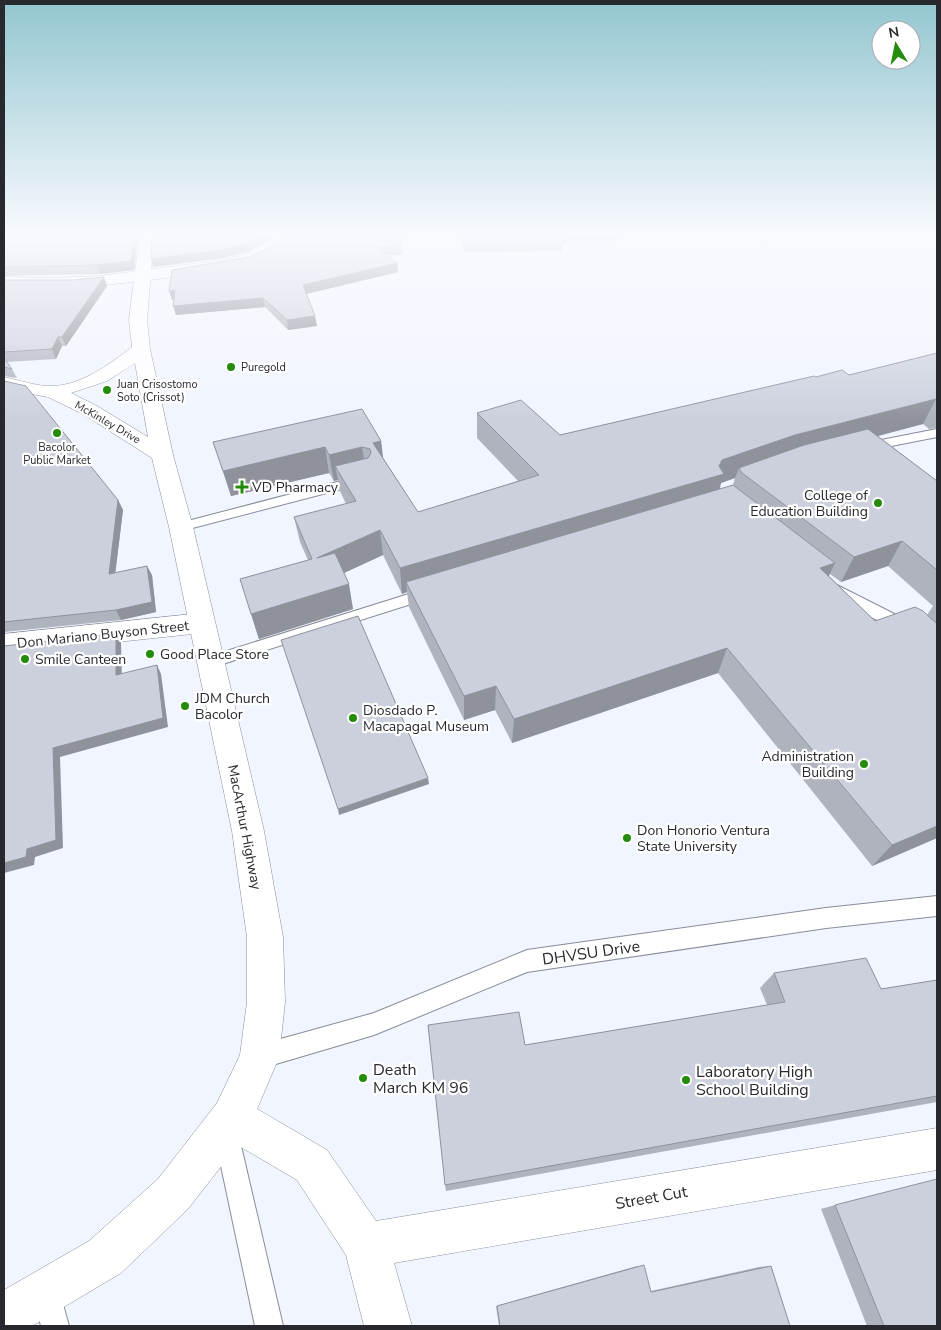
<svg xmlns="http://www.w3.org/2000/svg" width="941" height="1330" font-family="'Nunito Sans',sans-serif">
<rect width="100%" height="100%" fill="#f1f5ff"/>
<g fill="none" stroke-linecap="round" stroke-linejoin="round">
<defs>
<g id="service">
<polygon points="937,429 937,437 866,451 860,447 866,443"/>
<polygon points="360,476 366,480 365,483 181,531 176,530 174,527 176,524"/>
<path d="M837,585L920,627L937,644V659C925,656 918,641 907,635C889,623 840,607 830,590L832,586Z"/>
<polygon points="428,588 433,589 435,593 433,597 210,668 204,666 202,662 204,658"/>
<polygon points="937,896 937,916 826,928 527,972 374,1035 259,1069 251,1065 247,1057 251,1049 259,1045 374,1013 527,950 826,908"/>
<polygon points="226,1121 235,1124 238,1133 283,1326 255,1326 214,1133 217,1124"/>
<polygon points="47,1279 57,1283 69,1326 41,1326 33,1293 37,1283"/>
</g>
<g id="minor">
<path d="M281,234H297C287,248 265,259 249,264C229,270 207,272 186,275C125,284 65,290 4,287V277L52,278L100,276L223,260L251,253Z"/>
<polygon points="202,613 211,616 215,623 211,630 202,633 4,654 4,634"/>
<polygon points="232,1097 247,1103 327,1150 376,1221 937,1128 937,1170 394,1263 412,1326 364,1326 346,1255 297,1180 217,1133 211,1118 217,1103"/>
</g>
<path id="secondary" d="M140,234H154L147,320L150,349L173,455L193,527L264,831L283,937L285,1002L279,1057L247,1133L188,1209L121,1273L32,1326H4V1290L89,1241L158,1179L217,1103L240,1055L247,1002V937L232,831L169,527L152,458L83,414L48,397L4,389V377C19,380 38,387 53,386C82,385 110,364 132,347L129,320ZM135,363L148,437L97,406L71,393L107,381Z"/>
</defs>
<use href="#service" stroke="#888c98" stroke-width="2"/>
<use href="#minor" stroke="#888c98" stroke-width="1"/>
<use href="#secondary" stroke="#888c98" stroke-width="1"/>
<use href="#service" fill="#fff" fill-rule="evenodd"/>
<use href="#minor" fill="#fff" fill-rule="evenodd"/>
<use href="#secondary" fill="#fff" fill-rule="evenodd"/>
</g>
<g fill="#afb3be" fill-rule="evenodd">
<polygon points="4,234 138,234 134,270 100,274 4,276"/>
<polygon points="462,234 618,234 617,240 569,241 569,244 562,244 562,251 464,252"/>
<polygon points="402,246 403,255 386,255 397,263 398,272 307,294 317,326 288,330 265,307 176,315 174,299 172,300 249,257 271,247"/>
<polygon points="4,280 107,286 66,346 62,346 56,359 6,362 12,369 17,378 4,376"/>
<path d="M937,353V428L929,429L923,424L878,436L937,481V838L872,866L718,673L512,743L495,710L464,720L409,607L407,592L402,594L383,555L344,573L353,609L259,639L240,579L308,560L300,542L294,517L346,504L340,491L338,480L334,481L329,473L231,496L213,442L381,441L383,458L418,512L518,481L477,438V413L560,435L816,377L849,375ZM735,478L733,485L720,489L721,483ZM888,566L933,606L927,615L875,621L829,576L830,574L841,582Z"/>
<polygon points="4,381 118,500 123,510 115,573 152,575 156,612 121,620 4,632"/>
<polygon points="774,973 881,989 937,980 937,1102 446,1191 445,1185 525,1045 767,1005 760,988"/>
<polygon points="835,1205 937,1326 867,1326 821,1209"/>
<polygon points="637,1266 651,1291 759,1267 771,1266 790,1326 499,1326 496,1306"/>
</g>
<g fill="#8f929b">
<polygon points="134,234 138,234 134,270 100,274 97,265"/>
<polygon points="263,234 278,234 250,251 223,258 153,267 151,259"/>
<polygon points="397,263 398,272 305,294 303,285"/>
<polygon points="104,277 107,286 66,346 62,337"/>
<polygon points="175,290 177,299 172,300 169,291"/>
<polygon points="263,298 265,307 176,315 173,306"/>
<polygon points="315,316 317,326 288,330 287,320"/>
<polygon points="58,337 62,346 56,359 52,349"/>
<polygon points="936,399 923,424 786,460 739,468 735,478 721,483 716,500 406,582 407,592 402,594 400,568 719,466 722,460 795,435"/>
<polygon points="381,441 384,466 373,443"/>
<polygon points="325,447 329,473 231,496 223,471"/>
<polygon points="362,447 366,472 335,466 338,480 334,481 329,455"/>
<polygon points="118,500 123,510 114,584 109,574"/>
<polygon points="380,530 383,555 322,583 317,558"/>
<polygon points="902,541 888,566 841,582 854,557"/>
<polygon points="835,563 823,588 820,568"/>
<polygon points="147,566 152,575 156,612 121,620 116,610"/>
<polygon points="349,584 353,609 259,639 251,614"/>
<polygon points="116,634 121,643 122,684 116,675"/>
<polygon points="727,648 718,673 512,743 514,719"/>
<polygon points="157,665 161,674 168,727 60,757 63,848 35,857 34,865 4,873 4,863 27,849 53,748"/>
<polygon points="496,686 495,710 464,720 464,696"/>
<polygon points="428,778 429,784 339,815 338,809"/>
<polygon points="937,826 937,838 872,866 892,845"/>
</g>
<g fill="#ccd0dd" stroke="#8f929b">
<polygon points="4,234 134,234 131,261 97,265 4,267"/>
<polygon points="152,234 263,234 248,243 221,250 151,259"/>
<polygon points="289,234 401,234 402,246 376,247 397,263 303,285 315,316 287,320 263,298 173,306 175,290 169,291 172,270 249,257 271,247"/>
<polygon points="463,234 569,234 569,236 561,236 563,243 464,244"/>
<polygon points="104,277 62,337 58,337 52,349 4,352 4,280 73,280"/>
<polygon points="937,353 937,400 936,399 795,435 722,460 719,466 724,474 400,568 380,530 317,558 335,553 349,584 251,614 240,579 312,559 294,517 356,501 335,466 368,458 371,453 370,449 362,447 329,455 325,447 223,471 213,442 362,409 381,441 373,443 418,512 539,475 477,413 521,400 560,435 814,376 816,377 842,370 849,375"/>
<polygon points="4,358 12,369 4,367"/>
<polygon points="4,381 26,386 118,500 109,574 147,566 152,602 116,610 4,622"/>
<polygon points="868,429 937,481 937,570 902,541 854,557 742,473 739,468 804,445"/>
<polygon points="733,485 835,563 820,568 875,621 915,607 923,611 937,624 937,826 892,845 727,648 514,719 496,686 464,696 406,582"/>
<polygon points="358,616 428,778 338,809 281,640"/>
<polygon points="116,634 116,675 157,665 163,718 53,748 56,840 27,849 26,857 4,863 4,646"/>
<polygon points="866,958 881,989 937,980 937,1096 445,1185 428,1025 519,1012 525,1045 785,1002 774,973"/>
<polygon points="937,1179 937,1326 884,1326 835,1205"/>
<polygon points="644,1265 651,1292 771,1266 790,1326 500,1326 497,1306"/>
</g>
<linearGradient id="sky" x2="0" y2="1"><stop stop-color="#93c6d0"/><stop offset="0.56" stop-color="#f9faff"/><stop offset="1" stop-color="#f9faff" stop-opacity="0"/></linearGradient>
<rect width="941" height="420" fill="url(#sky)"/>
<g fill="#238c0a" stroke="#fff" stroke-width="2">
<circle cx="231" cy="367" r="5"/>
<circle cx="107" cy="390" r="5"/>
<circle cx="57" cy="433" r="5"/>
<path d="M239.5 479.5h5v5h5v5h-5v5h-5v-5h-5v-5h5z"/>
<circle cx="878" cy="503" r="5"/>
<circle cx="150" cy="654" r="5"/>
<circle cx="25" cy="659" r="5"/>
<circle cx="185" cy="706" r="5"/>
<circle cx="353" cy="718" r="5"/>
<circle cx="864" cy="764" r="5"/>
<circle cx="627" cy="838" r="5"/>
<circle cx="363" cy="1078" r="5"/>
<circle cx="686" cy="1080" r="5"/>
</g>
<g text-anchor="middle" stroke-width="4.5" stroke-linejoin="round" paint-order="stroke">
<g font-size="11" fill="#28292e" stroke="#fff" text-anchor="start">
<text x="241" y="371">Puregold</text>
<text x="117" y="388">Juan Crisostomo<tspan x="117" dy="13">Soto (Crissot)</tspan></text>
<text x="57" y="451" text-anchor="middle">Bacolor<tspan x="57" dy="13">Public Market</tspan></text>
</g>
<g font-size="11" fill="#28292e" stroke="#fff">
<text transform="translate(108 422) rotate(30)" y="4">McKinley Drive</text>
</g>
<g font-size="14" fill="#28292e" stroke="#fff" text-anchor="start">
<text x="252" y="492">VD Pharmacy</text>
<text x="868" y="500" text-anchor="end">College of<tspan x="868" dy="16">Education Building</tspan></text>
<text x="160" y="659">Good Place Store</text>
<text x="35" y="664">Smile Canteen</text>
<text x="195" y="703">JDM Church<tspan x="195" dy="16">Bacolor</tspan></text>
<text x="363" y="715">Diosdado P.<tspan x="363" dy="16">Macapagal Museum</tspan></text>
<text x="854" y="761" text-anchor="end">Administration<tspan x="854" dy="16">Building</tspan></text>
<text x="637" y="835">Don Honorio Ventura<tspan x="637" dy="16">State University</tspan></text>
</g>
<g font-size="14" fill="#28292e" stroke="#fff">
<text transform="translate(103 634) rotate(-6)" y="5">Don Mariano Buyson Street</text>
<text transform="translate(245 827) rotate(79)" y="5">MacArthur Highway</text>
</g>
<g font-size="16" fill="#28292e" stroke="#fff">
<text transform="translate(591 952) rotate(-8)" y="6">DHVSU Drive</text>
<text transform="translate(651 1197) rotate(-10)" y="6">Street Cut</text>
</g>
<g font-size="16" fill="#28292e" stroke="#fff" text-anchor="start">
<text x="373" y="1075">Death<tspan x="373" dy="18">March KM 96</tspan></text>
<text x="696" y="1077">Laboratory High<tspan x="696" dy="18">School Building</tspan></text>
</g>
</g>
<rect width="941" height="1330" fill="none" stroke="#28292e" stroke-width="10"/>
<g transform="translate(896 45) rotate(350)"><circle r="24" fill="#ffffff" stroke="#a9a9ab"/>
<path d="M0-4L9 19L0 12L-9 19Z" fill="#238c0a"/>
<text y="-8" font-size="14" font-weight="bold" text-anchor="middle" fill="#28292e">N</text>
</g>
</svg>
